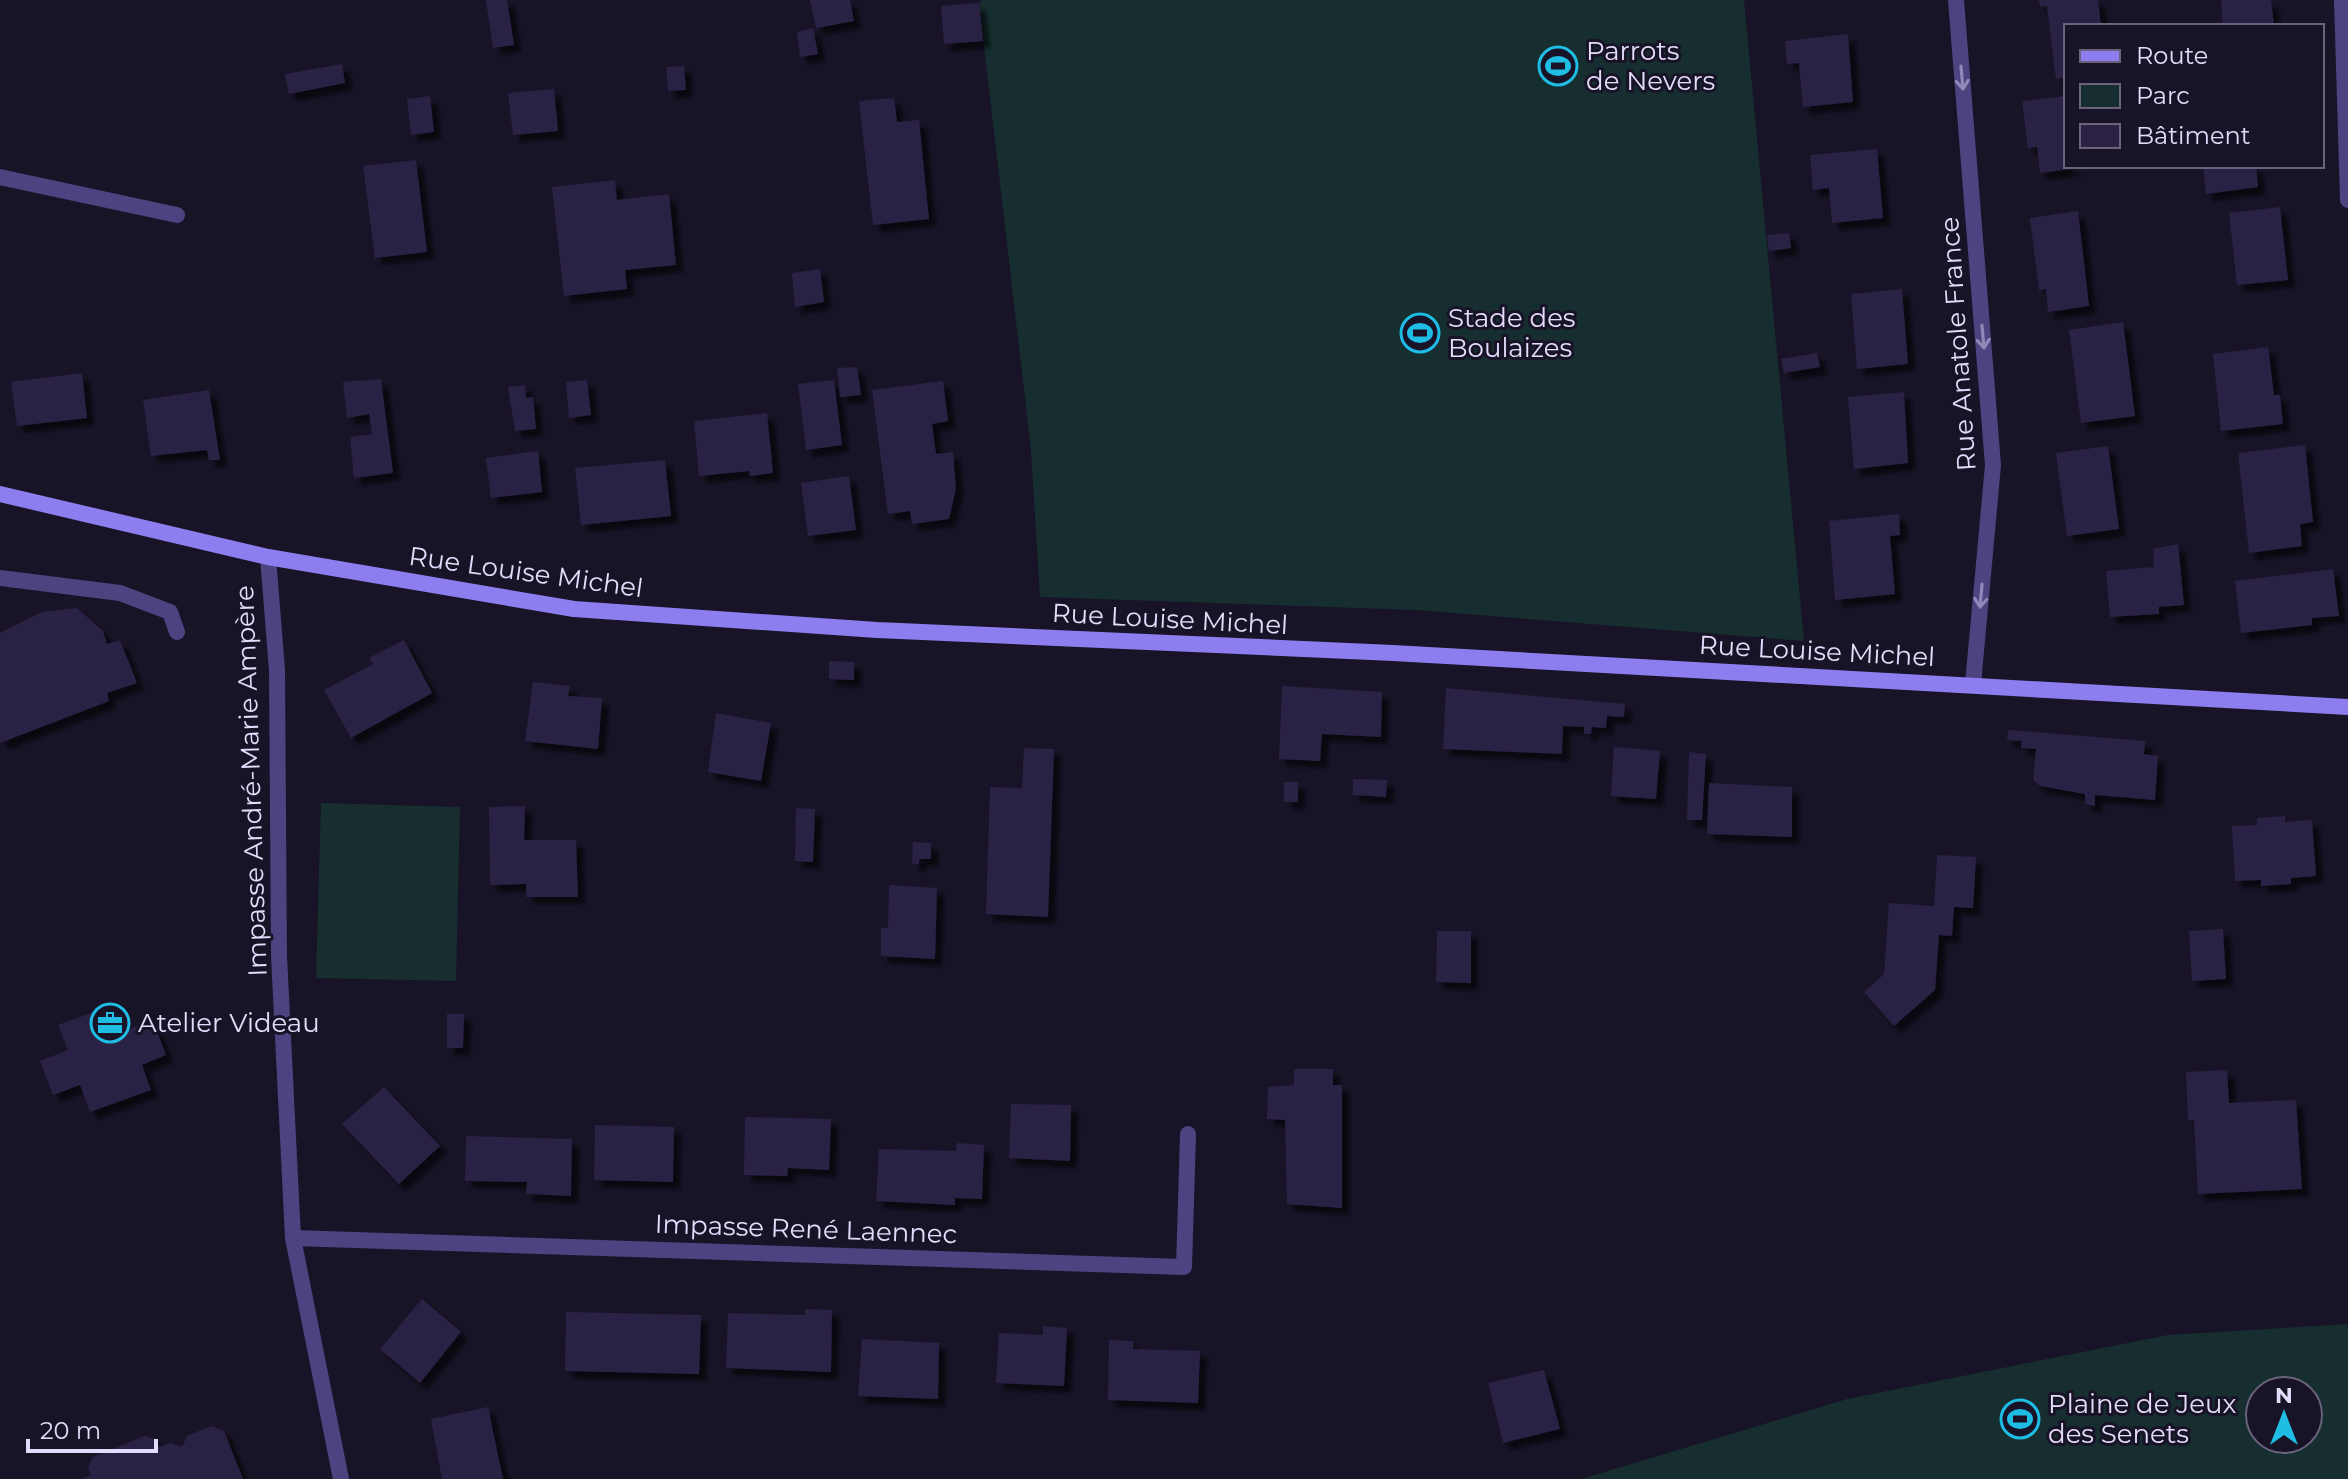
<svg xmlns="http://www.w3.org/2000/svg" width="2348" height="1479" font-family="Montserrat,sans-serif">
<defs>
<filter id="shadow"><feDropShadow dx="7" dy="7" stdDeviation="2" flood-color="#0009"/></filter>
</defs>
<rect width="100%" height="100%" fill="#181326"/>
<g fill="#162e2f" fill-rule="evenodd">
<polygon points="982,0 1744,0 1804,641 1416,610 1040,597 1031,450 979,3"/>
<polygon points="321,803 460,807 456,981 316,978"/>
<path d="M2348,1324V1479H1581L1847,1399L2168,1335ZM2260,1391H2308V1439H2260Z"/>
</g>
<g fill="#2c2145" filter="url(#shadow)">
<polygon points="486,0 507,0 514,45 493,48"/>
<polygon points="810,0 850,0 854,21 816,28"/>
<polygon points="2039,0 2098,0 2101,26 2066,26 2066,77 2056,79 2047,6 2040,6"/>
<polygon points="2221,0 2271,0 2274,26 2223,26"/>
<polygon points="979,3 983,41 944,44 941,6"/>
<polygon points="813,28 818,54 800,57 797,32"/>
<polygon points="1848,34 1853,102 1803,107 1799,63 1787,64 1785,41"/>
<polygon points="342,64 345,83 289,94 285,74"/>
<polygon points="684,66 686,90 668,91 666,67"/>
<polygon points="554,89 558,131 513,135 508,93"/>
<polygon points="430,96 434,132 411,135 407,99"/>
<polygon points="2066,96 2066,166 2078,168 2040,173 2037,147 2028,148 2022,101"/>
<polygon points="894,98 897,122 919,120 929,219 873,225 859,101"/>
<polygon points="1877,149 1883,218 1832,223 1829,188 1813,190 1810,155"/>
<polygon points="416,160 427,252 375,258 363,166"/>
<polygon points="2203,166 2256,166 2258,187 2206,194"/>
<polygon points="615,180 617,200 669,194 676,265 625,270 627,289 564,296 552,187"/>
<polygon points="2280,207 2288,280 2237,285 2229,213"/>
<polygon points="2078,211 2089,306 2048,312 2046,289 2039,290 2030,218"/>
<polygon points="1789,233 1791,248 1769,251 1767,235"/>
<polygon points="820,269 824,302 795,307 792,273"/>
<polygon points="1902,289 1908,364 1857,369 1851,294"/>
<polygon points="2123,322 2135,416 2081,423 2069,330"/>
<polygon points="2268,347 2274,395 2280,395 2283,424 2221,431 2213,354"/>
<polygon points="1817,353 1820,367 1784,373 1781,359"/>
<polygon points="857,367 861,395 840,397 837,368"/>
<polygon points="82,373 87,418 17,426 11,382"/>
<polygon points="381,379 393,473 354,478 350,437 372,434 369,414 347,418 343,382"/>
<polygon points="587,380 591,415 569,418 566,382"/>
<polygon points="834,380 842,445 806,450 798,384"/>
<polygon points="943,381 948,421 932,424 936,454 953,452 956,489 949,519 912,524 910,511 888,514 872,390"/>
<polygon points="525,385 526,398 533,397 536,429 515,431 508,387"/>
<polygon points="209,390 220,460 209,460 207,450 151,456 143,400"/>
<polygon points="1904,392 1908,463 1854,469 1848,397"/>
<polygon points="767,413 773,473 750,476 749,471 699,476 694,421"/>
<polygon points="2305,445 2313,522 2300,524 2302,546 2249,553 2238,453"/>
<polygon points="2108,446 2119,529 2067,536 2056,453"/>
<polygon points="538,451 542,492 491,498 486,458"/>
<polygon points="665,460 671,516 581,525 575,468"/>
<polygon points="849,476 856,530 808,536 801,483"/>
<polygon points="1899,514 1900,535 1890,536 1895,594 1835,600 1829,521"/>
<polygon points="2178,544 2184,605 2159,607 2159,614 2110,617 2106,571 2154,567 2153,549"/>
<polygon points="2333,569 2339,616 2312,618 2312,625 2241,633 2235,581"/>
<polygon points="77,608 103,631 107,644 120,640 137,683 107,693 109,701 0,743 0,633 42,612"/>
<polygon points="404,640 432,693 351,738 324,690 373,664 369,658"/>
<polygon points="829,661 854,662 854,680 829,679"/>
<polygon points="533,682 570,686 568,696 602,698 598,749 525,741"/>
<polygon points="1282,686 1382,692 1381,737 1322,734 1320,761 1279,759"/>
<polygon points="1446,688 1625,704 1624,717 1607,716 1606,728 1592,727 1591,734 1584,734 1584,727 1563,726 1562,754 1443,749"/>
<polygon points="716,713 771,723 761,781 708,772"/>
<polygon points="2008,730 2145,741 2144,754 2158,756 2155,800 2095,795 2095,806 2085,804 2085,794 2040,786 2033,780 2036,749 2021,748 2021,741 2007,740"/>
<polygon points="1614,747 1660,751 1656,799 1611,796"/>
<polygon points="1024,748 1054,749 1048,917 986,914 990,787 1022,788"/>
<polygon points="1689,752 1706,754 1702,820 1687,820"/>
<polygon points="1353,779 1387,780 1386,797 1353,795"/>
<rect x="1284" y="782" width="14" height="20"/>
<polygon points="1709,783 1792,787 1792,837 1707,834"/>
<polygon points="525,806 524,840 576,840 578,897 526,897 526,884 490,885 489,807"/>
<polygon points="796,808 815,809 813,862 795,861"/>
<polygon points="2285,816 2285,822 2312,820 2316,876 2291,878 2291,884 2261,886 2261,880 2235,881 2232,826 2257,825 2257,818"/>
<polygon points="913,842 931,843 931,859 919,859 919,864 912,864"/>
<polygon points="1937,855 1976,857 1973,908 1954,907 1952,936 1939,935 1935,990 1894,1026 1864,992 1884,974 1889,903 1934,906"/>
<polygon points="889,885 937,888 935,959 881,956 881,928 888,928"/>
<polygon points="2223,929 2226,979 2192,981 2189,931"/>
<polygon points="1437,931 1471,931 1471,983 1436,982"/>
<polygon points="116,1004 126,1031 152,1019 166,1055 142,1065 151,1090 90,1112 80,1085 53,1095 40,1061 68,1050 58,1025"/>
<polygon points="447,1014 464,1014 463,1048 447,1048"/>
<polygon points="1294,1069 1333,1069 1333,1085 1342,1085 1342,1208 1287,1204 1285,1120 1267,1119 1268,1087 1294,1085"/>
<polygon points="2227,1070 2229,1103 2296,1100 2302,1189 2198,1194 2194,1120 2188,1120 2186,1072"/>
<polygon points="384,1087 440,1146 399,1184 342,1124"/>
<polygon points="1011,1104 1071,1105 1070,1161 1009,1158"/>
<polygon points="745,1117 831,1119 829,1170 788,1168 787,1176 744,1175"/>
<polygon points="595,1125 674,1127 673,1182 594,1180"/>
<polygon points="466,1136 572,1139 571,1196 526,1194 527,1182 465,1181"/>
<polygon points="957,1143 984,1145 982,1199 955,1198 955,1205 876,1201 879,1149 956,1151"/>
<polygon points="422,1299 461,1332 420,1383 380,1349"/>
<polygon points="805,1309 832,1310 831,1372 726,1368 728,1313 805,1315"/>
<polygon points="566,1312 701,1315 699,1374 565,1371"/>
<polygon points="1043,1326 1067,1328 1064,1386 996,1383 999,1333 1043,1335"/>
<polygon points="862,1339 939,1343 938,1399 858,1396"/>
<polygon points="1109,1340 1133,1341 1133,1349 1200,1351 1198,1403 1108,1400"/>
<polygon points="1544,1370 1560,1429 1503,1443 1488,1383"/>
<polygon points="488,1407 503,1479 442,1479 431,1419"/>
<polygon points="211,1426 224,1431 243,1479 81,1479 91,1475 88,1467 93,1457 145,1436 155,1439 159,1447 171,1443 182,1447 187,1436"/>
</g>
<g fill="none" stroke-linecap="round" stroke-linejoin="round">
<g stroke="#4c4380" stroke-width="16">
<polyline points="0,177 177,215"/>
<polyline points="0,578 120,593 170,612 177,632"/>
</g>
<g stroke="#4c4380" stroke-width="16">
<polyline points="1956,0 1993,465 1973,684"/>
<polyline points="2342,0 2348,200"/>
<polyline points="268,557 277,670 279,956 293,1238 341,1479"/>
<polyline points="293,1238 1184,1267 1188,1134"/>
</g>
<polyline stroke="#8d7ef0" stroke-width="16" points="0,494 268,557 574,609 877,630 1393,653 2348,707"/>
</g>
<defs><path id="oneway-shaft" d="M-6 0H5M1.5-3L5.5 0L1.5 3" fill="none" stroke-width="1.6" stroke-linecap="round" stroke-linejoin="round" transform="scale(2)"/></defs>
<g stroke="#9088b7">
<use href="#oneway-shaft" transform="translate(1962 78) rotate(85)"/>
<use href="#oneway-shaft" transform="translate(1983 337) rotate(85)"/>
<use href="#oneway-shaft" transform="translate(1981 596) rotate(95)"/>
</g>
<defs>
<symbol id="stadium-ring" viewBox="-11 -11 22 22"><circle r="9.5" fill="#181326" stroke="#1fbce4" stroke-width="1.5"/><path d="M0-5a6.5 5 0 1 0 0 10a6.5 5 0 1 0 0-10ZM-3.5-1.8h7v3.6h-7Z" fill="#1fbce4"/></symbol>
<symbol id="office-ring" viewBox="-11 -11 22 22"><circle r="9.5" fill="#181326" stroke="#1fbce4" stroke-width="1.5"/><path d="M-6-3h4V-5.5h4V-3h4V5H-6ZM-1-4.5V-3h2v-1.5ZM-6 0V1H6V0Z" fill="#1fbce4"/></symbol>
</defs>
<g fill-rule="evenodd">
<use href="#stadium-ring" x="1536" y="44" width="44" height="44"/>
<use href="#stadium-ring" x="1398" y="311" width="44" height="44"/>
<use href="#office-ring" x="88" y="1001" width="44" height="44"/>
<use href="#stadium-ring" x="1998" y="1397" width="44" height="44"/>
</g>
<g text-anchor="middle" stroke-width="6" stroke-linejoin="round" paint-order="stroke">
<g font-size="26" fill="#e3dcfb" stroke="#181326" text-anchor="start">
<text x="1586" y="60">Parrots<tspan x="1586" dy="30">de Nevers</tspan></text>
<text x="1448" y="327">Stade des<tspan x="1448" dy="30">Boulaizes</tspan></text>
<text x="138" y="1032">Atelier Videau</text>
<text x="2048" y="1413">Plaine de Jeux<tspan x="2048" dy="30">des Senets</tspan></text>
</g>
<g font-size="26" fill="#e3dcfb" stroke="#181326">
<text transform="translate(1958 344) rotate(-94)" y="9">Rue Anatole France</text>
<text transform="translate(526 572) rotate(8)" y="9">Rue Louise Michel</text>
<text transform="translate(1170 619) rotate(3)" y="9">Rue Louise Michel</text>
<text transform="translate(1817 651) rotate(3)" y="9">Rue Louise Michel</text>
<text transform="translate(251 781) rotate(-92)" y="9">Impasse André-Marie Ampère</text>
<text transform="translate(806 1229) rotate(2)" y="9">Impasse René Laennec</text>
</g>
</g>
<rect x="2064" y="24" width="260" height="144" fill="#181326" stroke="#69637b" stroke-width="2"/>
<rect x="2080" y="50" width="40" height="12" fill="#8d7ef0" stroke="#69637b" stroke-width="2"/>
<text x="2136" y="64" font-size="24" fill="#e3dcfb">Route</text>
<rect x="2080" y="84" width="40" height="24" fill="#162e2f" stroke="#69637b" stroke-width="2"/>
<text x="2136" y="104" font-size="24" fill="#e3dcfb">Parc</text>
<rect x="2080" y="124" width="40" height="24" fill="#2c2145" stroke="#69637b" stroke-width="2"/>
<text x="2136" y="144" font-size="24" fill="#e3dcfb">Bâtiment</text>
<g transform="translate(2284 1415)"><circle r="38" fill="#181326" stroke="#69637b" stroke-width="2"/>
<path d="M0-6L14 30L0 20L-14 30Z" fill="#1fbce4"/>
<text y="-12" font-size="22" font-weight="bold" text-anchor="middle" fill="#e3dcfb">N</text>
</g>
<path d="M28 1439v12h128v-12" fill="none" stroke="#e3dcfb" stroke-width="4"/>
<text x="40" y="1439" font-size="24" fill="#e3dcfb" stroke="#181326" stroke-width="6" paint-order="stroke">20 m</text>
</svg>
